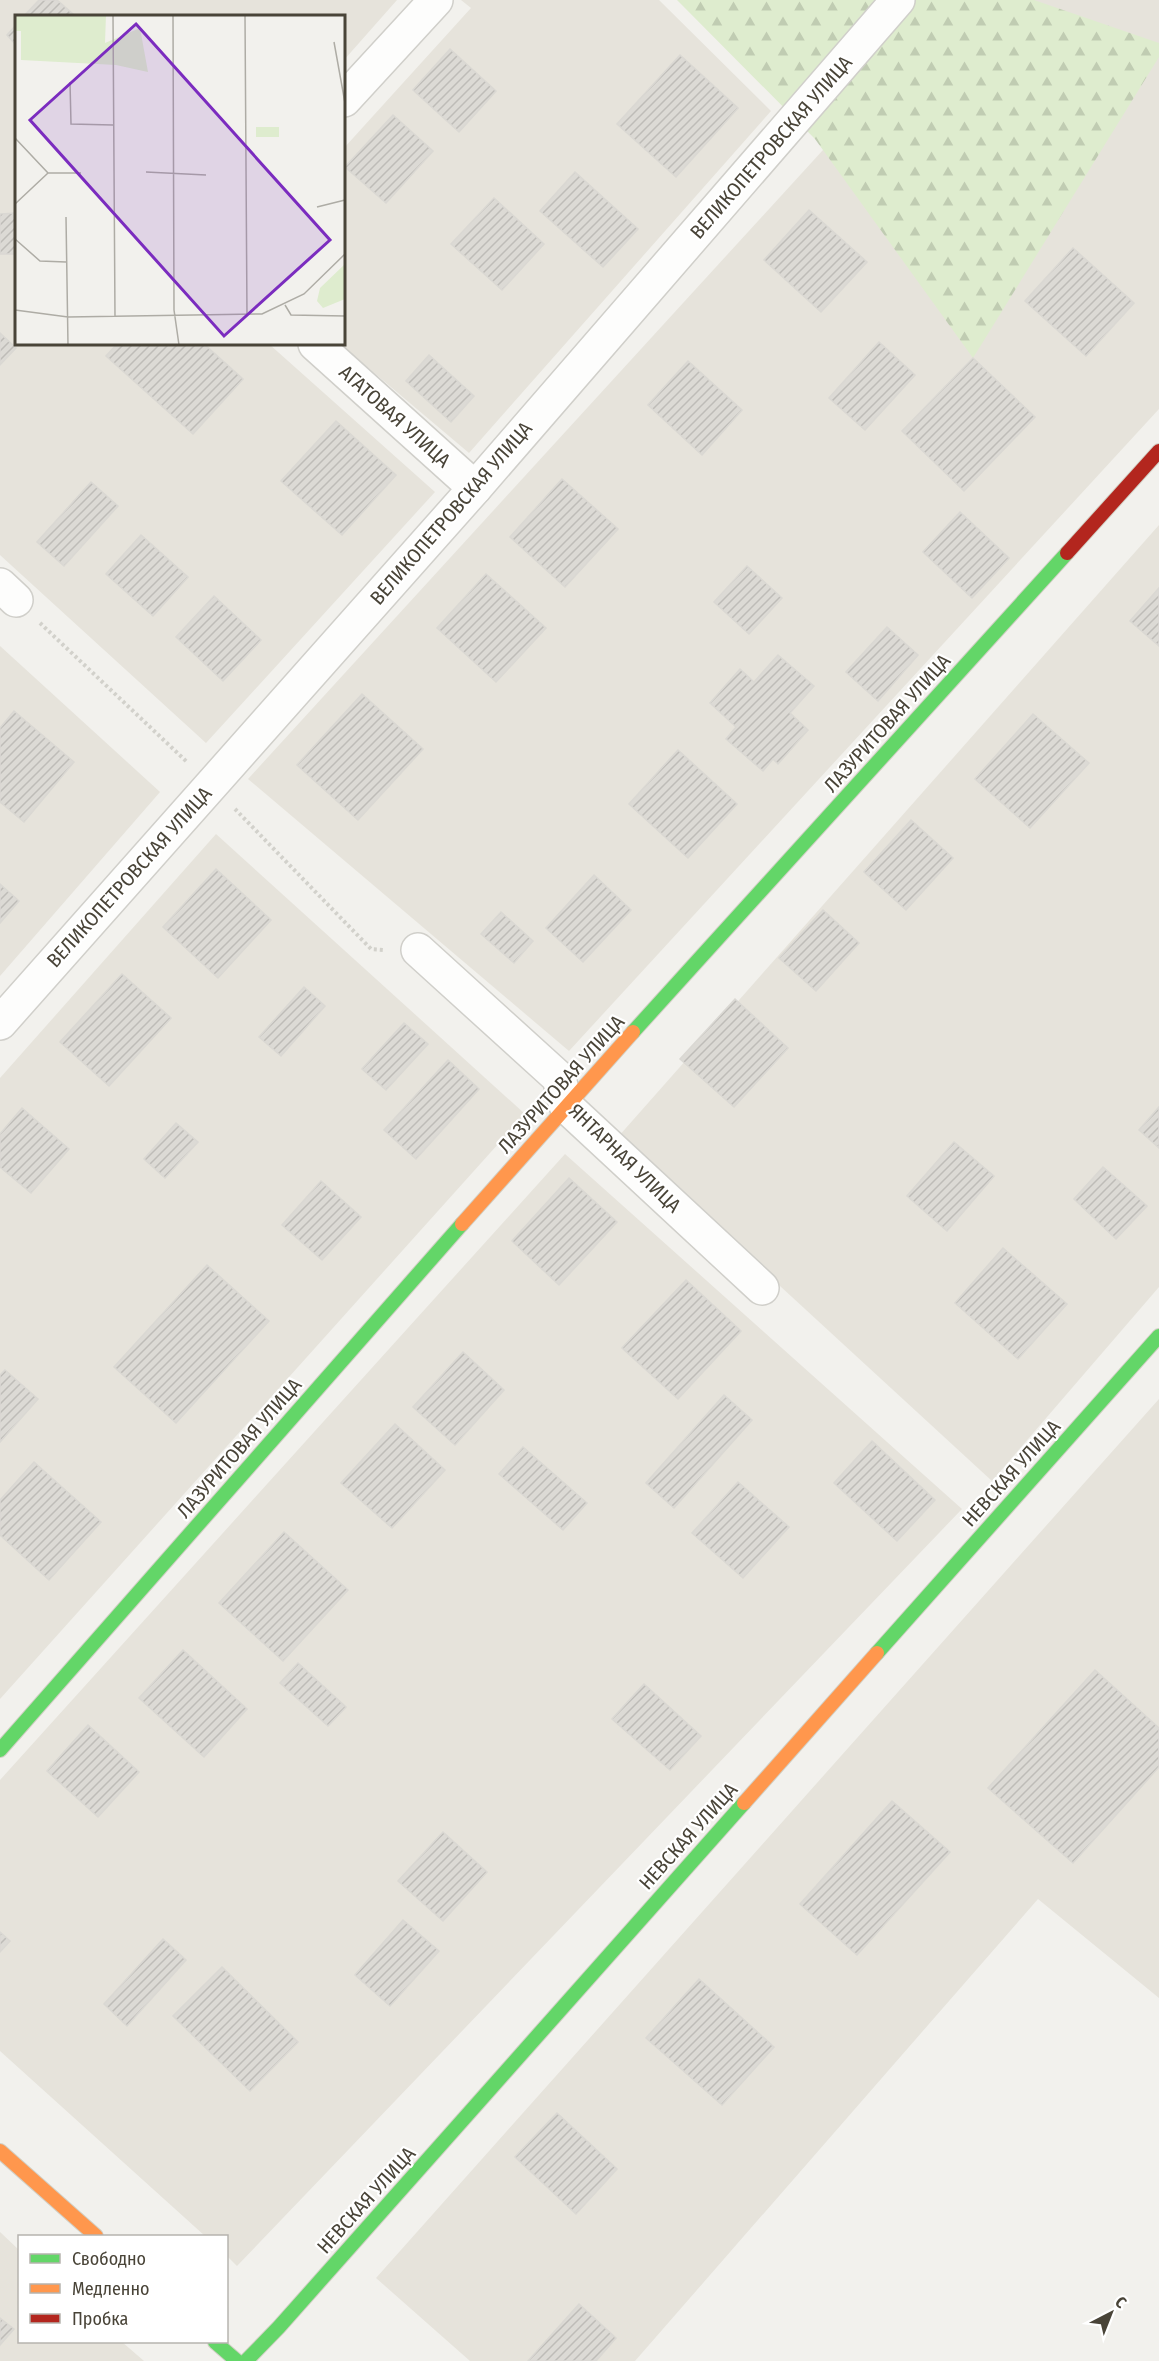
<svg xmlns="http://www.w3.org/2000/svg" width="1159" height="2361" font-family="'Fira Sans Condensed',sans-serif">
<defs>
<pattern id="forest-firs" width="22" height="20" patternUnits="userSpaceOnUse" patternTransform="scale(1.5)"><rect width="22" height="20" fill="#deecce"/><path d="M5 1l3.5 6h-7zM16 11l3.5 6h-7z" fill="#c0ccb2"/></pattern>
<pattern id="building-hatch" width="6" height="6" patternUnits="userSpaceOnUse" patternTransform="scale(1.5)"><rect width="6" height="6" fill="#dcdad5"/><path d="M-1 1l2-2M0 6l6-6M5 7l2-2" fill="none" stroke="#bebcb8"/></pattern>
</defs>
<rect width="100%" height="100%" fill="#f2f1ed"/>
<g fill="#e6e3db">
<polygon points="0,0 397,0 344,60 344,16 16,16 16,344 269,344 435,492 206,743 0,555"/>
<polygon points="461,0 659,0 771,111 469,453 340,344 344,344 344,148 471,8"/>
<polygon points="960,0 1159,0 1159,409 569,1051 248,779"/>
<polygon points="1159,525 1159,1287 992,1481 618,1137"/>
<polygon points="0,646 160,792 0,976"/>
<polygon points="216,834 525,1114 0,1699 0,1078"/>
<polygon points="565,1154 962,1509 237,2266 227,2256 226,2236 205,2236 0,2051 0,1780"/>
<polygon points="1159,1399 1159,1998 1038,1899 635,2361 470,2361 376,2278"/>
<polygon points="0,2232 19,2250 20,2342 122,2342 144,2361 0,2361"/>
</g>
<polygon fill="url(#forest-firs)" points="677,0 1034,0 1159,43 1159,57 973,358 815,139"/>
<g fill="url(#building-hatch)" stroke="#dad8d3" stroke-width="1.5">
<polygon points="39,0 57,0 73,14 71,16 24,16"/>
<polygon points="16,25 16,45 7,35"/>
<polygon points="450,49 496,91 459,132 413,90"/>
<polygon points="680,55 738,108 676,177 617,124"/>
<polygon points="393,115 433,151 386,203 345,167"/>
<polygon points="575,172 638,229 603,267 540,211"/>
<polygon points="494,198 544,244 502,290 451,244"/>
<polygon points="809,210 867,262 821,312 764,260"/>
<polygon points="16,213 16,254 0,254 0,214"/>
<polygon points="1073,248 1134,303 1086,356 1025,301"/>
<polygon points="0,333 16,348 0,365"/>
<polygon points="879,342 915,375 865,430 829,398"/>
<polygon points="117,344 204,344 243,379 193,434 106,356"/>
<polygon points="429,355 474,396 451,422 406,381"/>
<polygon points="973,358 1035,417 964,491 902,431"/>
<polygon points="688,361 742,410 702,455 648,405"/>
<polygon points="336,421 396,475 342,535 281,481"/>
<polygon points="562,479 618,529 565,587 510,537"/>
<polygon points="91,482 118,506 64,566 37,542"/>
<polygon points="960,512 1009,558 972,598 923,552"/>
<polygon points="141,535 188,577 153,616 106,574"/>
<polygon points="747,566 782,598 749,634 714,602"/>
<polygon points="486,574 546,628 496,682 437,628"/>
<polygon points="1159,588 1159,646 1130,621"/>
<polygon points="214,596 261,640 223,681 176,637"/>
<polygon points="887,627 918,655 878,701 846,672"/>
<polygon points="778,655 814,686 790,713 808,730 778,764 773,759 763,771 726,739 736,727 710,703 740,669 754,682"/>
<polygon points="362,694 423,749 358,820 297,765"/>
<polygon points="14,711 74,762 24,822 0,802 0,728"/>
<polygon points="1033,714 1089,763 1030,828 975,779"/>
<polygon points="678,750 737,804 688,858 629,804"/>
<polygon points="911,820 953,858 906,910 864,872"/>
<polygon points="216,869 271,920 218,978 163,927"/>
<polygon points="594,875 631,910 583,962 546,928"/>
<polygon points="0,884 19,901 0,923"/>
<polygon points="823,910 859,943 816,991 779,958"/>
<polygon points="501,912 533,941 514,963 481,934"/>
<polygon points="122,974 171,1018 109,1086 60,1042"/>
<polygon points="304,987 325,1006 281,1056 259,1037"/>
<polygon points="735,999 788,1048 734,1107 680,1059"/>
<polygon points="404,1023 428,1044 386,1090 362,1069"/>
<polygon points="448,1060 479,1089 416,1159 384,1130"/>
<polygon points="1159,1107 1159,1148 1139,1130"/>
<polygon points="22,1108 69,1149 31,1193 0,1167 0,1134"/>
<polygon points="176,1123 198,1142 165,1178 144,1159"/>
<polygon points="954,1142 994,1176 947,1231 907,1196"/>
<polygon points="1103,1167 1147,1206 1116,1239 1074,1199"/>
<polygon points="569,1178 617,1222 559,1285 512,1241"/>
<polygon points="321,1181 361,1217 322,1260 282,1225"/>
<polygon points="1003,1248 1067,1304 1018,1359 955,1303"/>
<polygon points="207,1265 269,1321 176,1423 114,1367"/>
<polygon points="686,1280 741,1331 678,1399 622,1348"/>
<polygon points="463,1352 504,1390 455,1445 413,1407"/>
<polygon points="5,1370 38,1399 0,1442 0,1375"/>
<polygon points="724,1395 752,1420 674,1508 646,1483"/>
<polygon points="395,1424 445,1470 392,1528 341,1483"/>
<polygon points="872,1441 935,1500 897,1541 834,1483"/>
<polygon points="523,1447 587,1503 563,1530 499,1474"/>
<polygon points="34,1462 101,1522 49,1580 0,1535 0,1500"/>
<polygon points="738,1482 789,1527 743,1578 692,1533"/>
<polygon points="284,1532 348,1590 283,1661 219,1603"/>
<polygon points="183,1650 247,1709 204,1757 139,1698"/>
<polygon points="298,1663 346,1707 328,1726 280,1683"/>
<polygon points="1095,1670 1159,1728 1159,1767 1073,1863 988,1788"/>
<polygon points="644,1684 701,1736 670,1770 612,1719"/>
<polygon points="88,1725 139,1772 98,1817 47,1771"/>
<polygon points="892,1801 950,1852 857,1955 800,1904"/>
<polygon points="443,1832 487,1872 443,1921 398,1881"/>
<polygon points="403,1920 439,1951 390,2006 355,1975"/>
<polygon points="0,1932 10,1941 0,1952"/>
<polygon points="163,1939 186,1960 127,2026 104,2004"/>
<polygon points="222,1967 298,2042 250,2091 173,2016"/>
<polygon points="699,1979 774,2047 722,2105 646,2038"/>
<polygon points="557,2113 617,2169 576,2214 515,2157"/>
<polygon points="579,2304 616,2338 596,2361 528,2361"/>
<polygon points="0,2318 14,2329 0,2345"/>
</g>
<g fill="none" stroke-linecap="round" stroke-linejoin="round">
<defs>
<g id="street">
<polyline points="344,100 436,0"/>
<polyline points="315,344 475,488"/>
<polyline points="0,585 16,600"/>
<polyline points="418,950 559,1078 566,1106 762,1288"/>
<polyline points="0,1023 475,488 898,0"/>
</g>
<g id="fast">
<polyline points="633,1032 1067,553"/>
<polyline points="877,1653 1159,1336"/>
<polyline points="0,1750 462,1224"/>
<polyline points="215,2342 237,2361"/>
<polyline points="246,2361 279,2327 744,1803"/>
</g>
<g id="slow">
<polyline points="462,1224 633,1032"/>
<polyline points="744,1803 877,1653"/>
<polyline points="0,2151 96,2236"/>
</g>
<polyline id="jam" points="1067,553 1159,451"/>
</defs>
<use href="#street" stroke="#d0cfca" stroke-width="36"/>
<use href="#fast" stroke="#d1cfc4" stroke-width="16"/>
<use href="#slow" stroke="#d1cfc4" stroke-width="16"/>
<use href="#jam" stroke="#d1cfc4" stroke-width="16"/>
<g stroke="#d2d1cb" stroke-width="4" stroke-dasharray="3 3" stroke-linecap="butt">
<polyline points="40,623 187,762"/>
<polyline points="235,809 371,949 384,950"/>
</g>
<use href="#street" stroke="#fdfdfc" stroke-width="33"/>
<use href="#fast" stroke="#63d668" stroke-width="14"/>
<use href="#slow" stroke="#ff974d" stroke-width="14"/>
<use href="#jam" stroke="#b3261e" stroke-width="14"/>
</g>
<g text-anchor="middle" stroke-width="4.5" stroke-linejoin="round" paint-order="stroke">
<g font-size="20" fill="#494438" stroke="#fff">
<text transform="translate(771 147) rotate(-49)" y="7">ВЕЛИКОПЕТРОВСКАЯ УЛИЦА</text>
<text transform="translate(395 416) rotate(42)" y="7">АГАТОВАЯ УЛИЦА</text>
<text transform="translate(451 513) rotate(-49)" y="7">ВЕЛИКОПЕТРОВСКАЯ УЛИЦА</text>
<text transform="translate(887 723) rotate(-48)" y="7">ЛАЗУРИТОВАЯ УЛИЦА</text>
<text transform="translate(129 877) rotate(-48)" y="7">ВЕЛИКОПЕТРОВСКАЯ УЛИЦА</text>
<text transform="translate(561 1084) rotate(-48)" y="7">ЛАЗУРИТОВАЯ УЛИЦА</text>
<text transform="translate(625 1158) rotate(44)" y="7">ЯНТАРНАЯ УЛИЦА</text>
<text transform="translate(239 1448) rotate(-49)" y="7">ЛАЗУРИТОВАЯ УЛИЦА</text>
<text transform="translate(1011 1473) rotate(-48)" y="7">НЕВСКАЯ УЛИЦА</text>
<text transform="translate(688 1836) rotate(-48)" y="7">НЕВСКАЯ УЛИЦА</text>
<text transform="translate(366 2200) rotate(-48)" y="7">НЕВСКАЯ УЛИЦА</text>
</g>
</g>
<g transform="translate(15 15)">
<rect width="330" height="330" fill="#f2f1ed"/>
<path d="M241,112H264V122H241Z" fill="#deecce"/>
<path d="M0,0H91L90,28L125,13L133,57L101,50L6,45V16H0ZM330,249V284L308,293L302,286L305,273Z" fill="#deecce"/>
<path fill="none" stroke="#aeaca5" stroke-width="1.5" d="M98,0L100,302M158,0L159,295L164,330M230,0L232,301M319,27L330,88M55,67L56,109L98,110M0,123L33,158L0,189M131,157L191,160M33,158H66M302,192L330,185M51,202L53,330M0,224L25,246L51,247M270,290L276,300L330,301M0,295L53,302L247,299L289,279L330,239"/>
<path fill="#7b2cbf" fill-opacity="0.15" stroke="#7b2cbf" stroke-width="3" d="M121,9L315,225L209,321L15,105Z"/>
<rect width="330" height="330" fill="none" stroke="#494438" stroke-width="3"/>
</g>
<rect x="18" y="2235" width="210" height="108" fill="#ffffff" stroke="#b6b4af" stroke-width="1.5"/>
<rect x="30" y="2254" width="30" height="9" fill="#63d668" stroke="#b6b4af" stroke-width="1.5"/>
<text x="72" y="2265" font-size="18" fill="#494438">Свободно</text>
<rect x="30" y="2284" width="30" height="9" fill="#ff974d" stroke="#b6b4af" stroke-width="1.5"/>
<text x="72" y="2295" font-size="18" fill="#494438">Медленно</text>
<rect x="30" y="2314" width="30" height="9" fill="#b3261e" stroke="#b6b4af" stroke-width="1.5"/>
<text x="72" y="2325" font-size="18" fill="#494438">Пробка</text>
<g transform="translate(1111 2313) rotate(42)" stroke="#ffffff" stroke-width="4.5" paint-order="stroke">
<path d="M0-4.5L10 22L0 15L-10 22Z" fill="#494438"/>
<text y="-9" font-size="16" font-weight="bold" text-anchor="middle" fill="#494438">С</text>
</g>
</svg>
